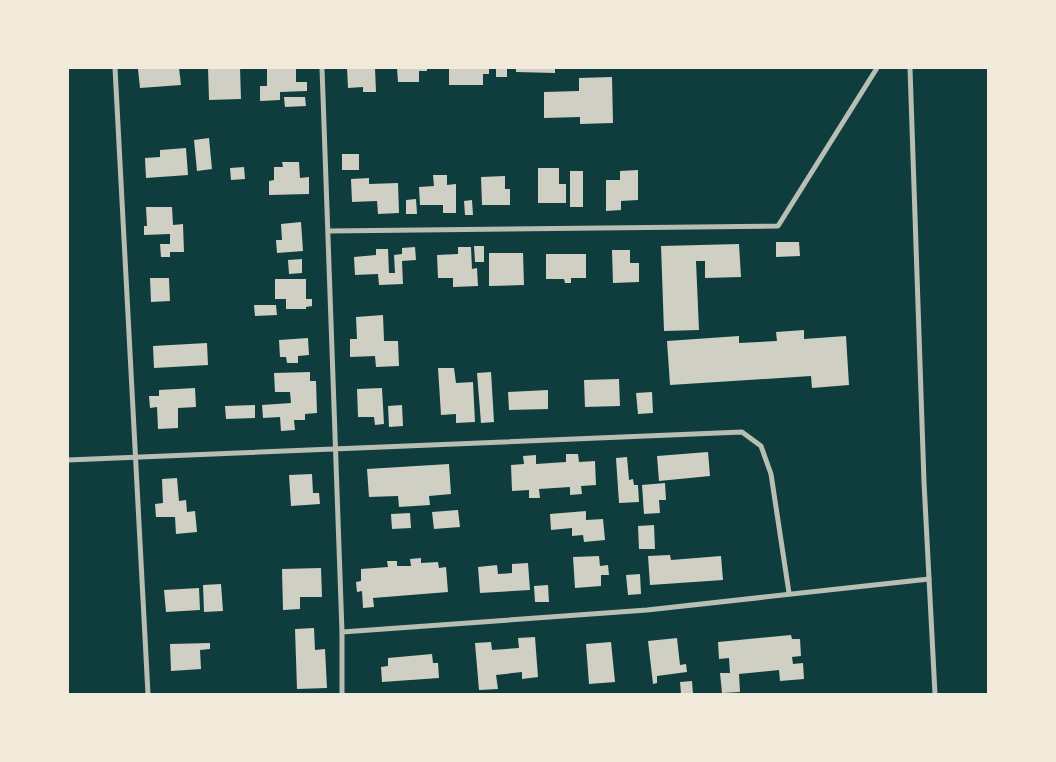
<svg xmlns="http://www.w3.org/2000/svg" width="1056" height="762" font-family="'DM Sans',sans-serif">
<rect width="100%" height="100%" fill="#0f3d3e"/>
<g fill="#cfcfc3">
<polygon points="179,68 181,85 140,88 138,69"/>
<polygon points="208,68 240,68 241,99 209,100"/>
<polygon points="267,68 296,68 296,82 307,82 307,91 280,92 280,100 260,101 260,86 267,86"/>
<polygon points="347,68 375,68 376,92 363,92 363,87 348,88"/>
<polygon points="397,68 427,68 427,71 419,71 419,82 398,82"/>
<polygon points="449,68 489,68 489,74 483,74 483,85 449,85"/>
<rect x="496" y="68" width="11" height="9"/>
<polygon points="516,68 555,68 555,73 516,72"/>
<polygon points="612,77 613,123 580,124 580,117 544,118 544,92 579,91 579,78"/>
<polygon points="284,97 305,97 306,106 285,107"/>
<polygon points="209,138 212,169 197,171 194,140"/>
<polygon points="186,148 188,175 146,178 145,158 160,157 160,150"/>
<rect x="342" y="154" width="17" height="16"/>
<polygon points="282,162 299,162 300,178 309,177 309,194 269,195 269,181 274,180 274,167 283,167"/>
<polygon points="244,167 245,179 231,180 230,168"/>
<polygon points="538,168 559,168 559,184 566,184 566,203 538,203"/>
<polygon points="638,170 638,200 621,201 621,210 606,211 606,180 620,180 620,171"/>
<rect x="570" y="171" width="13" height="36"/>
<polygon points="433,175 447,175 447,185 456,184 456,213 443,213 443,205 420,205 419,187 434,186"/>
<polygon points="505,176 505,189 510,189 510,205 482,205 481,177"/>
<polygon points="369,178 369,184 398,183 399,213 378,214 377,201 352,202 351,179"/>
<polygon points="416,199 417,214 406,214 406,200"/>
<polygon points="472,200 473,215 465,215 464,201"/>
<polygon points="146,207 172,207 173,225 183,224 184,252 170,252 170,257 161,257 160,244 170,244 170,234 144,235 144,226 147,226"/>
<polygon points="301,222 303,251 277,253 276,240 282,240 281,224"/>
<polygon points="776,242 799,242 800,256 776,257"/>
<polygon points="739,244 741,277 705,278 705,261 696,261 699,330 664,331 661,246"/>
<polygon points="474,246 484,246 484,262 475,262"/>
<polygon points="415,247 416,260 402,261 403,284 379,285 378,274 355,275 354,257 376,255 376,249 388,249 389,273 395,273 394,255 402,254 402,248"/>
<polygon points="458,247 471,247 472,269 477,268 478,286 453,287 453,278 438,278 437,255 458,254"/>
<polygon points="612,250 630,250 630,263 639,263 639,282 613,283"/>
<polygon points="489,253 523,253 524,285 489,286"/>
<polygon points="546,254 586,254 586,278 571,278 571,283 565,283 564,279 546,279"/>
<polygon points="302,259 302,273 289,274 288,260"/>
<polygon points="150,278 169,278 170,301 151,302"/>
<polygon points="275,279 306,279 306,299 312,299 312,306 306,307 306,309 286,309 286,299 275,299"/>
<polygon points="254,305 276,305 277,315 255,316"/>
<polygon points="383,315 384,341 398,341 399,366 376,367 375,356 350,357 350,339 357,339 356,317"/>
<polygon points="804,330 804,339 846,336 849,385 812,388 811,376 670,385 667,341 739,336 739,343 777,341 776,332"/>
<polygon points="308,338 309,355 298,356 298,363 287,363 286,357 280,357 279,340"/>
<polygon points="207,343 208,365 154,368 153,346"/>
<polygon points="438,368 454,368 456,383 473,382 475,422 456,423 456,414 441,415"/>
<polygon points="310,372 310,381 316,381 317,413 305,414 305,420 294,420 295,430 281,431 280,417 263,418 262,405 291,403 290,392 275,392 274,373"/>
<polygon points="491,372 494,422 481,423 477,373"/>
<polygon points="619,379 620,406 585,407 584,380"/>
<polygon points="195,388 196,407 178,408 178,428 158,429 157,407 150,408 149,396 159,396 159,390"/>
<polygon points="382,388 384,424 375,425 374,417 358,417 357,389"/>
<polygon points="548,390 548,409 509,410 508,392"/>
<polygon points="652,392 653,413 638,414 636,393"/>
<polygon points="255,405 255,418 226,419 225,406"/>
<polygon points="402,405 403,426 389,427 388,406"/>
<polygon points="708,452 710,476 659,481 657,456"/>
<polygon points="566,454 578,454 579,462 595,461 596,485 581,486 582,494 570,495 570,487 539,489 540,498 529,498 529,490 512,491 511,465 524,464 523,456 536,455 536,464 566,462"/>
<polygon points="627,457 629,480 633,479 634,485 638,485 639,502 619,503 616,458"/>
<polygon points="449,464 451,494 429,496 430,505 399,507 398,496 369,497 367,469"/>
<polygon points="312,474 313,493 319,493 320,504 291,506 289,475"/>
<polygon points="177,478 179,501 186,500 187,512 195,511 197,532 176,534 175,517 156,517 155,504 163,503 162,479"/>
<polygon points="665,483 666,500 659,500 660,513 644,514 642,485"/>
<polygon points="458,510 460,527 434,529 432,512"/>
<polygon points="586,511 586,520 603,519 605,540 584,542 583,535 572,536 572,528 551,530 550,514"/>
<polygon points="410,513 411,528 392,529 391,514"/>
<polygon points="654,525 655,549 639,549 638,526"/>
<polygon points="670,555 671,560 721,556 723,580 650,585 648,556"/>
<polygon points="599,556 600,566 608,565 609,575 601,575 601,586 575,588 573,557"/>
<polygon points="421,558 421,563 438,562 439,568 446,567 448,592 373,598 374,607 363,608 362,591 357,592 356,582 361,581 361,569 388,567 387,561 397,561 397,566 411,566 410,559"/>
<polygon points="528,563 530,590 480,593 478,567 497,565 498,574 512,573 512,564"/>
<polygon points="321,568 322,597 300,597 300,609 283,610 282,569"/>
<polygon points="640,574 641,594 628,595 626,575"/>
<polygon points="221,584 223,611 204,612 203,585"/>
<polygon points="548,585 549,602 535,602 534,586"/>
<polygon points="199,588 200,610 166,612 164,590"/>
<polygon points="314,628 315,650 325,649 327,688 297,689 295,629"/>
<polygon points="791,635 792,639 800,639 801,656 792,657 793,664 803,663 804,679 780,681 779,670 739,674 740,692 722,693 720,673 730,673 729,658 719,659 718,642"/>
<polygon points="535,637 538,677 522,679 522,672 496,675 498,689 479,690 475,643 491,642 492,650 519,648 518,638"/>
<polygon points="677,638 680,665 686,664 687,672 657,676 657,683 653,684 648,641"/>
<polygon points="611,642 615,682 589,684 586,644"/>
<polygon points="210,643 210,649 200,650 201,669 171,671 170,644"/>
<polygon points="432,654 433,663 438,663 439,678 382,682 381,667 388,666 388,658"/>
<polygon points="692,681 693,694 681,694 680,682"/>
</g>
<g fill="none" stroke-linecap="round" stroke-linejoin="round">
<g stroke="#b8beb3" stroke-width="5">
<polyline points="115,68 148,694"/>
<polyline points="322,68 342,632 342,694"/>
<polyline points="910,68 924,482 935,694"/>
<polyline points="329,231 778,226 877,68"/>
<polyline points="68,460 742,432 761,446 771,474 789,593"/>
<polyline points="342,632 647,610 929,579"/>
</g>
</g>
<rect width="1056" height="762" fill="none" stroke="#f1e9da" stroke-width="138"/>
</svg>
